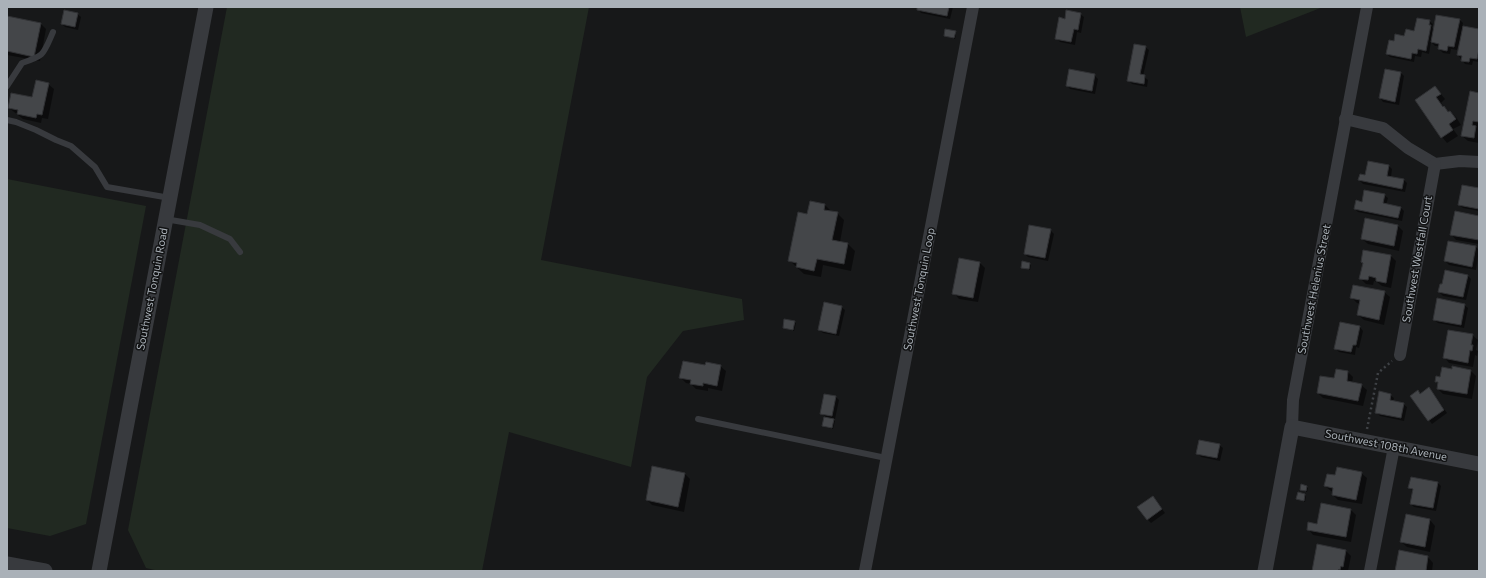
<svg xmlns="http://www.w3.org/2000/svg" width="1486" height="578" font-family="Commissioner,sans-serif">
<rect width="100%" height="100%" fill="#171819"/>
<g fill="#212921">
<polygon points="227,7 589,7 541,260 742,299 744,320 683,331 647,377 631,467 509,432 482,571 159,571 146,568 128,530"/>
<polygon points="1240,7 1323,7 1246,37"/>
<polygon points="7,179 146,206 86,524 50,536 7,528"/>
</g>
<g fill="#0007">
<polygon points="918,7 953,7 950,19 921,13 918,9"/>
<polygon points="77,14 81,17 78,30 65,27 62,24"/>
<polygon points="1080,14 1084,17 1081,33 1077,32 1075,45 1060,42 1056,38 1066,20"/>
<polygon points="1459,19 1463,23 1462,27 1479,30 1479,62 1473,61 1472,65 1465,64 1458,55 1461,43 1459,43 1457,50 1451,49 1450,54 1443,53 1439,49 1440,46 1435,46 1431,42 1429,54 1422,52 1421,57 1415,56 1414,62 1390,57 1387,54 1394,42 1415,32 1429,21 1433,24 1432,28 1434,30"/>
<polygon points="7,22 41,24 46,29 40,61 7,55"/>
<polygon points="955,32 956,34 955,39 945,36"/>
<polygon points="1145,47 1149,50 1143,76 1148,80 1147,87 1132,84 1128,80"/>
<polygon points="1386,70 1401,73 1404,76 1399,105 1383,102 1380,98"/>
<polygon points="1094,75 1098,79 1095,94 1070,89 1067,85"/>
<polygon points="48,84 54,89 48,119 42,118 41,123 23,119 9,108 33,99"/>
<polygon points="1435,87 1445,99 1441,103 1449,113 1450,112 1456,117 1461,125 1453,129 1458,136 1447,143 1442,137 1417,100"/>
<polygon points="1479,94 1479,126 1478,128 1479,130 1479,143 1468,141 1462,136"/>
<polygon points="1389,166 1392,169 1391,177 1404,180 1407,183 1405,192 1363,184 1359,180"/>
<polygon points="1479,189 1479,211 1463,208 1459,205"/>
<polygon points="1384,195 1388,198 1386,205 1400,207 1404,211 1402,221 1358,212 1355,209 1362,203"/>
<polygon points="825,205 832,212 837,213 844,220 840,242 848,244 855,251 851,271 823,265 821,277 804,274 790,261 808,215"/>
<polygon points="1479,217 1479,244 1456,240 1451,234"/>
<polygon points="1398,226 1403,231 1399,251 1368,244 1362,239"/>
<polygon points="1050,230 1054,234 1048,261 1028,257 1025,254"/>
<polygon points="1449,242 1476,247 1479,250 1476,270 1449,265 1445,261"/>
<polygon points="1364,251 1391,256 1396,261 1391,288 1382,286 1377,282 1374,281 1373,285 1366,284 1360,278 1363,264 1362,262"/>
<polygon points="960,259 980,263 985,268 978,302 959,299 954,293"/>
<polygon points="1030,264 1031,265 1030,270 1022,267"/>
<polygon points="1467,275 1471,279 1466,300 1443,296 1439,292"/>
<polygon points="1384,292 1390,297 1384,325 1364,320 1358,315 1360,304 1357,303 1352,298"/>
<polygon points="1464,305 1468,308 1464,328 1438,323 1434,320"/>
<polygon points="841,307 845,310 839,336 823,333 819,330"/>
<polygon points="794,322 796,323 794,331 784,328"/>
<polygon points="1360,327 1363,331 1359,348 1356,347 1355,355 1339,352 1336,349"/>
<polygon points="1472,335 1478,340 1476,350 1478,351 1477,356 1475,355 1473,367 1449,363 1444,357"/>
<polygon points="706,366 720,366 726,371 722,391 708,388 708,391 696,389 691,384 686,383 680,377"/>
<polygon points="1337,370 1348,372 1353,377 1352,383 1361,385 1367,390 1363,406 1323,398 1318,393 1335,380"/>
<polygon points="1471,371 1476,376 1472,399 1443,394 1438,389 1438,384 1436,382 1441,378"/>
<polygon points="1432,392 1447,413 1432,424 1429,420 1421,395"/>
<polygon points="1390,395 1394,398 1393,402 1403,404 1407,407 1404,421 1380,416 1376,412"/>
<polygon points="836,397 839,400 835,419 832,418 835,421 833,429 825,427 823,426 825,417 822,413"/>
<polygon points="1219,445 1223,448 1220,461 1201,457 1197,453"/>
<polygon points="1361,473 1367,478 1362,504 1338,500 1333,495 1334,492 1331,491 1325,486 1336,476"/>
<polygon points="685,474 690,479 684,512 652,505 647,500"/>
<polygon points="1438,483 1441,486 1436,511 1414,507 1411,504 1413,491 1409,488"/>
<polygon points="1307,487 1308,488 1307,492 1301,490"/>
<polygon points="1305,495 1306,496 1305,502 1297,499"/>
<polygon points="1153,497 1165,513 1151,523 1148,520"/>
<polygon points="1322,504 1351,510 1356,515 1351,542 1313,535 1308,529 1318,525"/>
<polygon points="1407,516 1430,520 1435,526 1430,552 1407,547 1401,542"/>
<polygon points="1318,545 1346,551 1351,556 1348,571 1313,571"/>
<polygon points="1400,552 1428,557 1433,563 1432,571 1396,571"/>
</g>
<g fill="#444649" stroke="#313235">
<polygon points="917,7 949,7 947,16 917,10"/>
<polygon points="64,10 78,13 75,27 61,24"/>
<polygon points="1066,10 1081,13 1078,30 1074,29 1071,42 1055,39 1059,17 1065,19"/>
<polygon points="1436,15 1460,19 1454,47 1448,46 1447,51 1438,49 1439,44 1431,42"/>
<polygon points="7,16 41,23 34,57 7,51"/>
<polygon points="1417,18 1430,20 1429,25 1431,25 1426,51 1418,49 1417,54 1412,53 1411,59 1386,54 1389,40 1394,41 1395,34 1404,36 1406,29 1414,31"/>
<polygon points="1463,26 1479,29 1479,49 1477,59 1470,58 1469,62 1461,61 1462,56 1457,55"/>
<polygon points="945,29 956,31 954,38 944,36"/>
<polygon points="1134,44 1146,46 1140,74 1145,75 1144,84 1127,81"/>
<polygon points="1069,69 1095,74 1092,91 1066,86"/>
<polygon points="1385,69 1401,72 1395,102 1379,98"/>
<polygon points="36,80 49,83 42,115 37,114 36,118 17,114 18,110 8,108 11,93 32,97"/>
<polygon points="1435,86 1441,94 1436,97 1443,107 1444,106 1448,112 1450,111 1456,119 1449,124 1453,130 1441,138 1415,100"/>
<polygon points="1470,91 1479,93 1479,122 1473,121 1472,125 1476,126 1474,138 1461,136"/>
<polygon points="1368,161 1389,165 1387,176 1404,179 1402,189 1358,180 1360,174 1365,175"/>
<polygon points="1462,185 1479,188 1479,209 1458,205"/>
<polygon points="1364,190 1385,194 1383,203 1401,207 1398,218 1354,209 1356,200 1362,202"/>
<polygon points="810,201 825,204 824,210 838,212 832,240 848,243 844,264 817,259 814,271 796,267 797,263 788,261 798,212 807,214"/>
<polygon points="1455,211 1479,216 1479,240 1450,235"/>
<polygon points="1365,218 1398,225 1394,246 1361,239"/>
<polygon points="1029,225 1051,229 1045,258 1024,254"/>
<polygon points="1448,241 1476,246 1472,267 1444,261"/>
<polygon points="1363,250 1391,255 1386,283 1376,281 1376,278 1369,276 1368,280 1359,279 1363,263 1361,262"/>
<polygon points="959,258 980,262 973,298 952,294"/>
<polygon points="1022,261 1030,263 1029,269 1021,268"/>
<polygon points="1445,270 1468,275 1463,297 1438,292 1440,284 1442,284"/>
<polygon points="1353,285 1385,291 1379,320 1357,315 1360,300 1350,298"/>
<polygon points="1437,298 1465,304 1461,325 1433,320"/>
<polygon points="824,302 842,306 836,334 818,330"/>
<polygon points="784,319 795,321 793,330 783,328"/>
<polygon points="1340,322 1360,326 1356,345 1353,345 1351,352 1334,349"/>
<polygon points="1448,330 1473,334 1471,345 1473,345 1472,351 1470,350 1468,363 1443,358"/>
<polygon points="683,361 705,365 706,362 721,365 717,386 703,383 703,386 690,384 691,380 679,378"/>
<polygon points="1452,366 1471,370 1467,394 1437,389 1438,382 1435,382 1436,376 1440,377 1442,367 1452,369"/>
<polygon points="1336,369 1348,371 1347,381 1362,384 1358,401 1317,393 1320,376 1334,378"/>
<polygon points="1429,387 1444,410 1428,421 1410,396 1418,390 1420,394"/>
<polygon points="1379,391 1391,394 1390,400 1404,403 1401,418 1375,413"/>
<polygon points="824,394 836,396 832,416 820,414"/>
<polygon points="824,417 834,419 832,428 822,426"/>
<polygon points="1199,440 1220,444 1217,458 1196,454"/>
<polygon points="652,466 685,473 678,507 646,500"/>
<polygon points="1337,467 1362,472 1356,500 1332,495 1333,488 1324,486 1327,474 1335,475"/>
<polygon points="1411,477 1438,482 1433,508 1410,504 1413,489 1408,488"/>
<polygon points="1301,484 1307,486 1306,491 1300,490"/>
<polygon points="1298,492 1305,494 1304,501 1296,499"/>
<polygon points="1153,496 1162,509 1147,520 1137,507"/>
<polygon points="1321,503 1351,509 1346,537 1307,530 1308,522 1317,524"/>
<polygon points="1406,514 1430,519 1425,547 1400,542"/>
<polygon points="1317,544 1346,550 1343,567 1341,566 1340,570 1339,569 1338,571 1312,571"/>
<polygon points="1399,550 1428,556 1426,571 1395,571"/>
</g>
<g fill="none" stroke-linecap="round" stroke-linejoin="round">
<polyline stroke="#3e4145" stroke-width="2.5" stroke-dasharray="2 3" stroke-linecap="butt" points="1367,429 1378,373 1392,361"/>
<g stroke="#383a3e" stroke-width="6">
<path d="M7,86L22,63C45,55 43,55 53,32"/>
<polyline points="7,120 16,122 36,130 56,140 71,146 95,167 107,187 170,198"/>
<polyline points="165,219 200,225 230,239 240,252"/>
<polyline points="698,419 886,458"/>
</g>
<g stroke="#383a3e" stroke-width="12">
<polyline points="1345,119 1383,128 1408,148 1435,164 1460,161 1479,162"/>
<polyline points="1400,355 1435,164"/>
<polyline points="1292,427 1293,400 1367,7"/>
<polyline points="865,571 973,7"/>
<polyline points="1370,571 1394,447"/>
</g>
<g stroke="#383a3e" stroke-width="15">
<polyline points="7,564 45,571"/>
<polyline points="99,571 206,7"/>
<polyline points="1265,571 1292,427 1479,464"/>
</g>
</g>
<g text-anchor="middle" stroke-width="3" stroke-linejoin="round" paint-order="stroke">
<g font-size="11" fill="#aab1b8" stroke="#121314">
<text transform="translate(1417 259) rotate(-80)" y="4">Southwest Westfall Court</text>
<text transform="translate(152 289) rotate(-79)" y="4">Southwest Tonquin Road</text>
<text transform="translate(919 289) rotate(-79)" y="4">Southwest Tonquin Loop</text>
<text transform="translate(1314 289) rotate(-79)" y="4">Southwest Helenius Street</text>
<text transform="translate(1386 445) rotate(11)" y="4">Southwest 108th Avenue</text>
</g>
</g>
<rect width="1486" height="578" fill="none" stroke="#aab1b8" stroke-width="16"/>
</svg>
